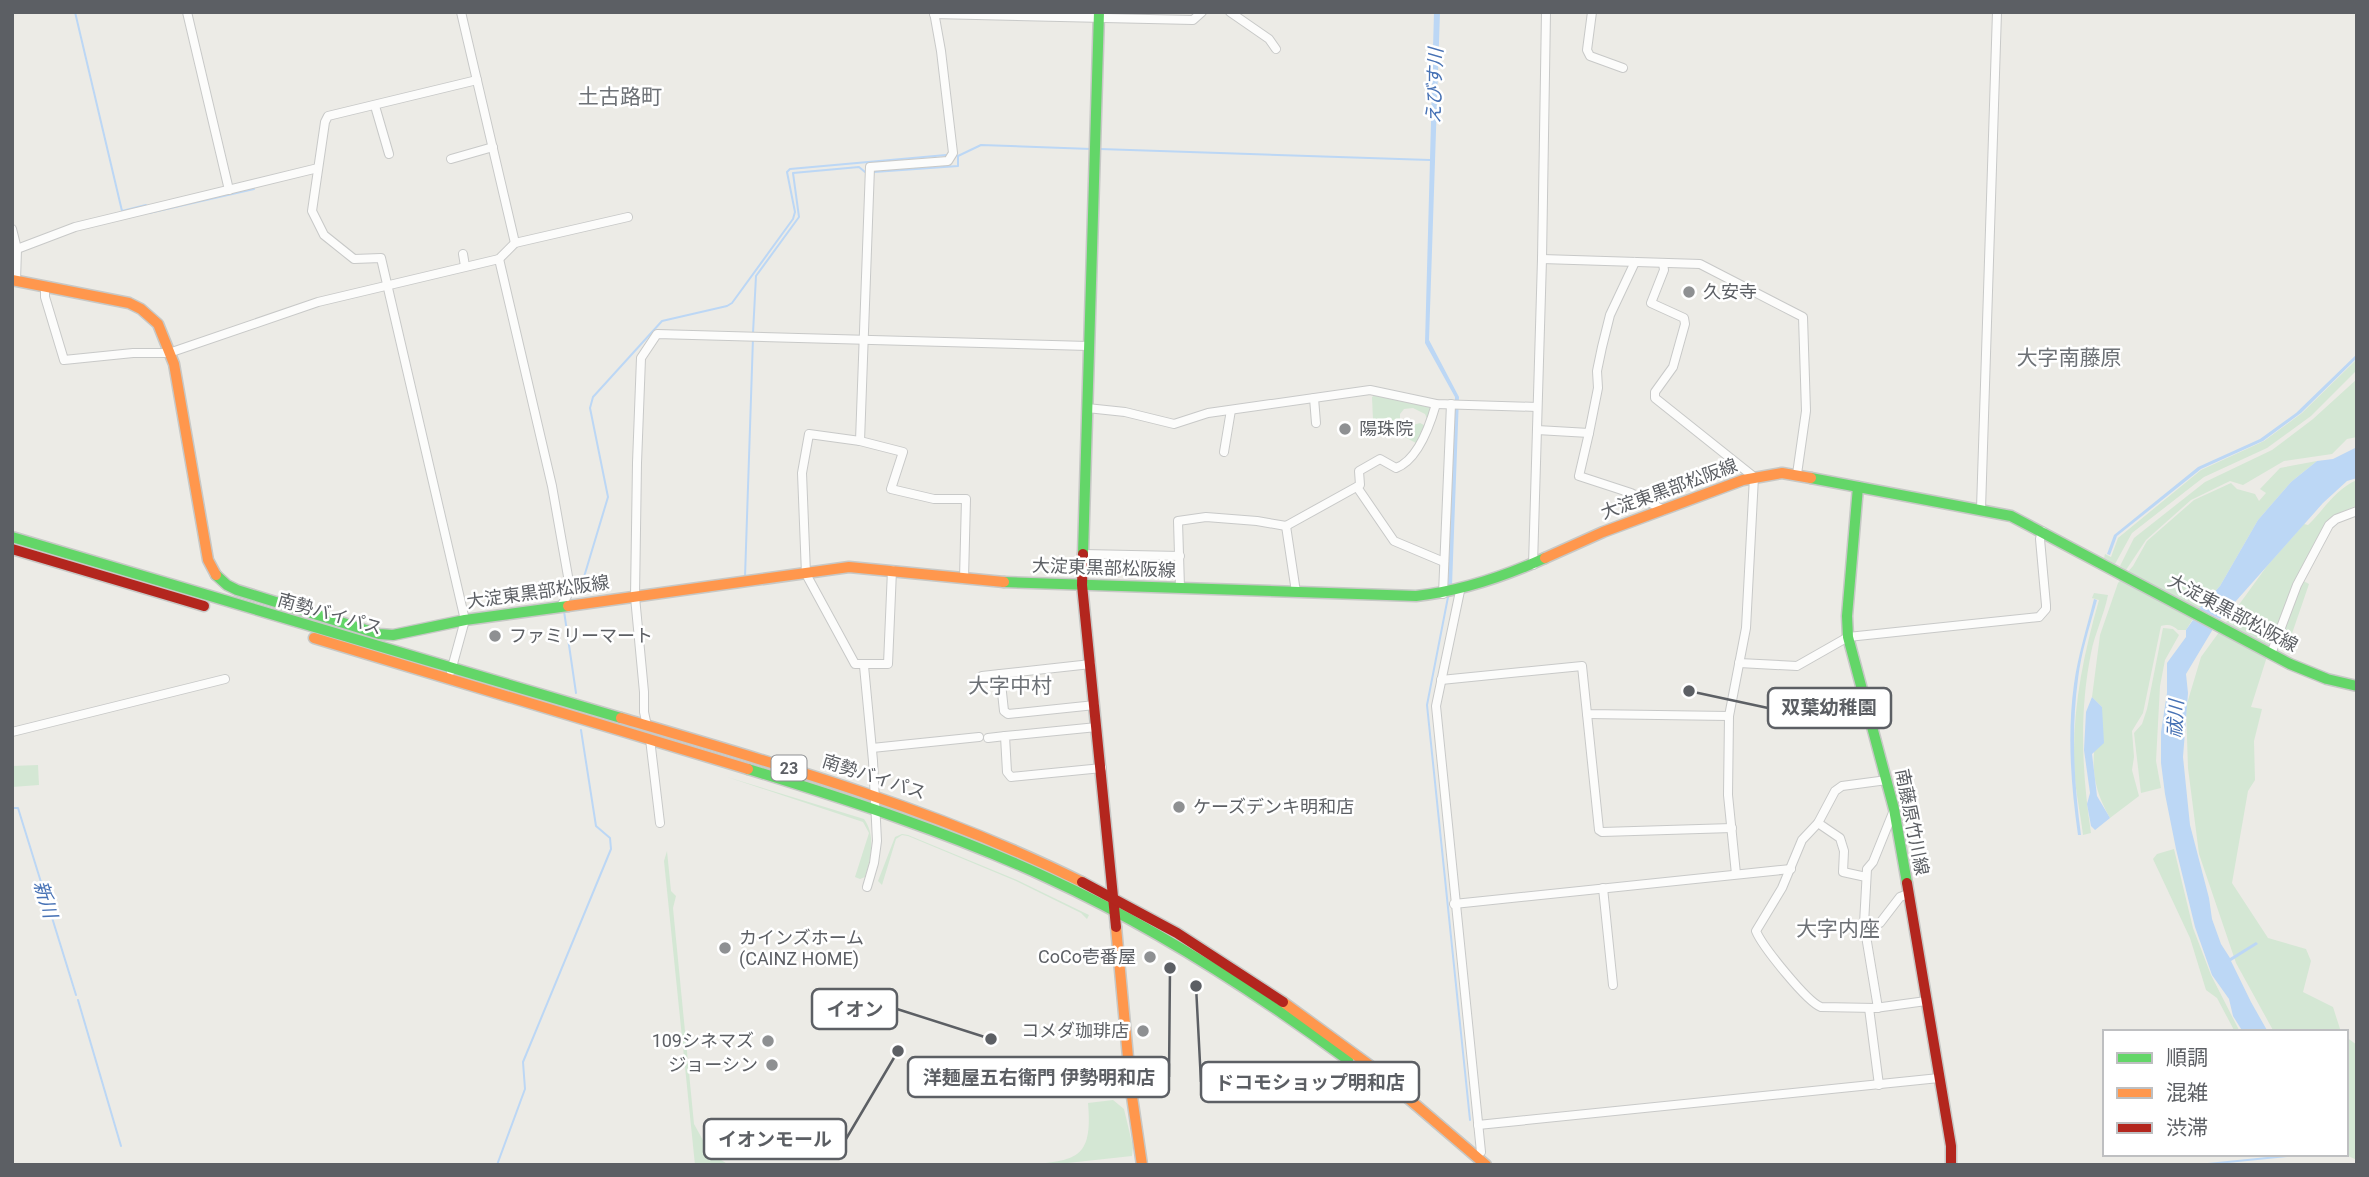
<svg xmlns="http://www.w3.org/2000/svg" width="2369" height="1177" font-family="Roboto,'Noto Sans JP',sans-serif">
<rect width="100%" height="100%" fill="#ecebe6"/>
<g fill="#d4e7d4">
<polygon points="2357,359 2357,370 2311,416 2267,448 2204,477 2132,533 2115,564 2104,558 2105,554 2111,557 2118,538 2201,470 2264,441 2302,413"/>
<polygon points="2357,379 2357,437 2347,439 2332,454 2284,461 2243,485 2230,481 2191,500 2146,540 2126,570 2120,566 2134,538 2205,482 2272,450 2313,419"/>
<polygon points="1378,393 1433,406 1428,421 1425,414 1413,408 1404,409 1400,414 1400,424 1406,427 1420,423 1426,426 1416,443 1373,420 1372,397"/>
<path d="M2317,461L2291,482L2258,520L2220,586L2199,609L2186,630H2178C2172,625 2169,624 2161,626L2143,713L2132,731L2134,757L2132,770L2139,796L2110,818C2086,776 2093,751 2102,707L2092,697L2100,635L2118,583L2133,566L2147,541L2194,500L2231,483L2237,489L2255,494L2259,501L2266,493L2260,489L2280,468Z"/>
<path d="M2357,480V505L2334,516L2298,578L2309,584L2286,651L2271,644L2251,707L2262,709L2254,741L2255,780L2248,791L2232,883L2268,938L2306,949L2311,961L2303,992L2333,1007L2341,1032H2274L2236,963L2199,854L2188,768L2186,707L2201,657L2267,566L2304,524L2308,525C2324,510 2335,489 2357,480Z"/>
<path d="M2094,593L2108,595C2104,615 2095,633 2091,653C2079,713 2082,773 2091,833L2083,835C2080,810 2074,785 2074,760C2073,706 2084,652 2099,600L2092,598Z"/>
<polygon points="2163,628 2173,629 2179,635 2165,660 2160,686 2156,761 2161,788 2141,793 2134,733 2142,724 2147,709"/>
<polygon points="38,765 39,785 12,787 12,766"/>
<path d="M727,777L864,819C876,835 871,859 865,877L860,879L855,877L869,833L863,822Z"/>
<polygon points="902,834 908,835 1017,880 1089,915 1087,919 1081,913 1016,881 908,836 902,835 896,839 882,885 878,881 895,837"/>
<polygon points="2174,849 2193,928 2211,975 2240,1032 2235,1032 2217,998 2206,990 2190,938 2153,859 2157,854"/>
<polygon points="667,851 671,891 676,896 673,908 694,1124 710,1153 729,1165 695,1165 664,861"/>
<polygon points="2346,1037 2357,1045 2357,1160 2344,1154 2346,1154"/>
<path d="M1113,1100L1124,1109L1133,1147L1132,1156L1049,1165H1027C1076,1160 1093,1160 1088,1103Z"/>
</g>
<g fill="#bcd7f5">
<polygon points="1434,12 1440,12 1429,340 1459,397 1452,586 1448,586 1455,397 1425,343"/>
<polygon points="2357,354 2357,358 2301,413 2263,441 2201,469 2117,536 2110,555 2107,554 2114,535 2198,467 2260,439 2296,413"/>
<polygon points="2357,447 2357,478 2347,481 2323,503 2220,619 2199,609 2220,586 2258,520 2291,482 2317,461 2333,459"/>
<path d="M2094,599L2097,600C2090,626 2081,652 2078,679C2071,731 2074,783 2081,835H2078C2071,785 2067,735 2074,684C2078,655 2087,627 2094,599Z"/>
<polygon points="2193,620 2213,629 2186,674 2188,693 2183,757 2190,825 2209,898 2212,919 2221,944 2230,958 2256,942 2258,944 2231,961 2251,1002 2268,1032 2243,1032 2233,1016 2229,999 2212,975 2195,927 2176,849 2165,794 2161,763 2161,732 2167,693 2167,663 2186,637 2186,630"/>
<polygon points="2092,697 2102,707 2104,743 2092,754 2097,796 2110,818 2095,830 2091,826 2087,804 2090,793 2084,750 2086,712"/>
</g>
<g fill="none" stroke-linecap="round" stroke-linejoin="round">
<g stroke="#bcd7f5" stroke-width="2">
<polyline points="75,12 122,211 146,205"/>
<polyline points="1100,149 1430,160"/>
<polyline points="874,172 958,166 958,156 981,145 1091,149"/>
<polyline points="149,213 254,189"/>
<polyline points="753,333 756,276 799,217 793,173 859,167 865,172"/>
<polyline points="745,577 753,338"/>
<polyline points="1448,597 1427,705 1470,1120"/>
<polyline points="569,600 584,577 608,497 590,408 593,397 662,321 727,306 732,303 793,219 795,212 787,172 790,169 946,155"/>
<polyline points="564,611 576,693"/>
<polyline points="12,808 18,808 76,995"/>
<polyline points="78,1000 121,1146"/>
<polyline points="497,1165 525,1089 523,1062 611,849 610,838 596,826 581,730"/>
<polyline points="2198,1165 2287,1156"/>
</g>
<defs>
<g id="street">
<polyline points="187,12 229,190"/>
<polyline points="461,12 515,243"/>
<polyline points="1230,12 1269,39 1276,49"/>
<polyline points="1592,12 1587,50 1590,56 1623,68"/>
<polyline points="934,14 1193,20 1202,12"/>
<polyline points="375,106 389,154"/>
<polyline points="451,159 493,147"/>
<polyline points="12,229 17,249 16,281"/>
<polyline points="17,249 75,227 318,168"/>
<polyline points="463,254 465,266"/>
<polyline points="499,259 552,486 569,582 567,596 561,606"/>
<polyline points="1542,259 1700,264 1803,317 1806,411 1797,474"/>
<polyline points="1663,263 1664,270 1651,303 1684,318 1685,324 1673,367 1655,392 1655,398 1754,477 1746,628 1729,716 1728,795 1736,874"/>
<polyline points="45,287 45,297 64,360 133,353 169,353 318,302 499,259 515,243 628,217"/>
<polyline points="1314,398 1316,423"/>
<polyline points="1087,408 1125,412 1174,424 1208,413 1370,390 1436,404 1537,407"/>
<polyline points="1537,430 1589,433 1598,388 1597,371 1602,347 1610,315 1635,262"/>
<polyline points="1589,433 1579,476 1631,493 1664,510"/>
<polyline points="860,441 870,167 948,161 953,153 941,51 934,12"/>
<polyline points="1224,452 1231,410"/>
<polyline points="1357,487 1394,541 1444,562"/>
<polyline points="1981,509 1997,12"/>
<polyline points="1286,526 1296,592"/>
<polyline points="1083,554 1180,556"/>
<polyline points="1533,565 1542,259 1546,12"/>
<polyline points="892,570 888,664 855,664 806,574 802,473 809,434 860,441 903,452 891,489 934,499 966,499 964,579"/>
<path d="M1180,588L1178,521L1206,517L1257,521L1286,526L1360,485L1359,471L1380,459L1396,468C1418,460 1430,425 1436,404"/>
<polyline points="1460,591 1436,706 1481,1152"/>
<polyline points="1443,594 1451,404"/>
<polyline points="2271,654 2297,585 2329,525 2336,519 2357,511"/>
<polyline points="1739,663 1797,666 1848,637 2039,617 2046,609 2046,605 2040,539 2042,531"/>
<polyline points="1091,664 1000,674 1004,711 1008,714 1095,705"/>
<polyline points="864,666 873,761 877,841 874,863 867,887"/>
<polyline points="451,671 465,620 381,258 354,259 324,235 312,211 325,122 328,116 477,80"/>
<polyline points="982,676 1000,674"/>
<polyline points="1441,680 1582,666 1587,714 1729,716"/>
<polyline points="1587,714 1599,830 1602,832 1732,828"/>
<polyline points="647,726 644,712 644,692 635,597 637,463 641,358 657,334 1088,346"/>
<polyline points="1097,727 1005,736 1007,772 1011,777 1102,768"/>
<polyline points="12,732 225,679"/>
<polyline points="988,738 1005,736"/>
<polyline points="650,739 660,823"/>
<polyline points="872,748 979,737"/>
<path d="M1887,780L1842,786L1835,791L1818,823L1802,840L1782,888L1756,931C1762,946 1807,1002 1821,1007L1875,1008L1926,1001"/>
<polyline points="1894,810 1873,862 1867,869 1864,924 1880,923 1900,897 1908,894"/>
<polyline points="1818,823 1840,838 1844,851 1843,872 1866,877"/>
<polyline points="1603,888 1613,985"/>
<polyline points="1454,904 1791,869"/>
<polyline points="1864,924 1878,1008"/>
<polyline points="1869,1008 1879,1085"/>
<polyline points="1478,1125 1939,1078"/>
</g>
<g id="fast">
<polyline points="1811,478 2011,516 2290,664 2327,679 2357,686"/>
<polyline points="1858,487 1847,616 1848,637 1894,809 1907,883"/>
<polyline points="12,537 621,718"/>
<polyline points="1083,554 1099,12"/>
<polyline points="216,575 227,585 237,590 379,634 393,635 465,620 568,606"/>
<path d="M1004,582L1416,596C1462,591 1503,577 1545,558"/>
<path d="M748,769C849,800 951,833 1048,878C1155,927 1254,991 1348,1060"/>
</g>
<g id="slow">
<polyline points="12,280 129,303 141,309 158,324 174,364 208,560 216,575"/>
<polyline points="1545,558 1603,532 1743,480 1782,473 1811,478"/>
<polyline points="568,606 849,567 1004,582"/>
<polyline points="314,638 748,769"/>
<path d="M621,718C778,764 935,809 1082,882"/>
<polyline points="1116,927 1131,1090 1142,1165"/>
<polyline points="1283,1002 1368,1064 1486,1165"/>
</g>
<g id="jam">
<polyline points="12,549 204,606"/>
<polyline points="1083,554 1082,585 1116,927"/>
<polyline points="1082,882 1177,933 1283,1002"/>
<polyline points="1907,883 1951,1146 1951,1165"/>
</g>
</defs>
<use href="#street" stroke="#c8c9c8" stroke-width="10"/>
<use href="#fast" stroke="#c7c8c6" stroke-width="13"/>
<use href="#slow" stroke="#c7c8c6" stroke-width="13"/>
<use href="#jam" stroke="#c7c8c6" stroke-width="13"/>
<use href="#street" stroke="#fcfcfb" stroke-width="8"/>
<use href="#fast" stroke="#63d668" stroke-width="10"/>
<use href="#slow" stroke="#ff974d" stroke-width="10"/>
<use href="#jam" stroke="#b3261e" stroke-width="10"/>
</g>
<g fill="#8e9092" stroke="#fff" stroke-width="2.5">
<circle cx="1689" cy="292" r="7"/>
<circle cx="1345" cy="429" r="7"/>
<circle cx="495" cy="636" r="7"/>
<circle cx="1179" cy="807" r="7"/>
<circle cx="725" cy="948" r="7"/>
<circle cx="1150" cy="957" r="7"/>
<circle cx="1143" cy="1031" r="7"/>
<circle cx="768" cy="1041" r="7"/>
<circle cx="772" cy="1065" r="7"/>
</g>
<g text-anchor="middle" stroke-width="5" stroke-linejoin="round" paint-order="stroke">
<rect fill="#fff" stroke="#8d8f92" stroke-width="2" x="771.5" y="755.5" width="35" height="25" rx="5"/>
<g font-size="16" font-weight="bold" fill="#5c5f64">
<text x="789" y="774">23</text>
</g>
<g font-size="18" fill="#5c5f64" stroke="#fff" text-anchor="start">
<text x="1703" y="298">久安寺</text>
<text x="1359" y="435">陽珠院</text>
<text x="509" y="642">ファミリーマート</text>
<text x="1193" y="813">ケーズデンキ明和店</text>
<text x="739" y="944">カインズホーム<tspan x="739" dy="21">(CAINZ HOME)</tspan></text>
<text x="1136" y="963" text-anchor="end">CoCo壱番屋</text>
<text x="1129" y="1037" text-anchor="end">コメダ珈琲店</text>
<text x="754" y="1047" text-anchor="end">109シネマズ</text>
<text x="758" y="1071" text-anchor="end">ジョーシン</text>
</g>
<g font-size="18" fill="#5c5f64" stroke="#fff">
<text transform="translate(1669 489) rotate(-20)" y="6">大淀東黒部松阪線</text>
<text transform="translate(1104 568) rotate(2)" y="6">大淀東黒部松阪線</text>
<text transform="translate(538 592) rotate(-8)" y="6">大淀東黒部松阪線</text>
<text transform="translate(2233 613) rotate(28)" y="6">大淀東黒部松阪線</text>
<text transform="translate(330 614) rotate(16)" y="6">南勢バイパス</text>
<text transform="translate(874 777) rotate(18)" y="6">南勢バイパス</text>
<text transform="translate(1912 822) rotate(79)" y="6">南藤原竹川線</text>
</g>
<g font-size="19" font-style="italic" fill="#4772b5" stroke="#fff">
<text transform="translate(1434 86) rotate(-88)" y="7">えびす川</text>
<text transform="translate(2175 719) rotate(-87)" y="7">祓川</text>
<text transform="translate(46 899) rotate(73)" y="7">新川</text>
</g>
<g font-size="21" fill="#6d7176" stroke="#fff">
<text x="620" y="104">土古路町</text>
<text x="2069" y="365">大字南藤原</text>
<text x="1010" y="693">大字中村</text>
<text x="1838" y="936">大字内座</text>
</g>
</g>
<path fill="none" stroke="#5c5f64" stroke-width="2.5" d="M1689 691L1768 708M991 1039L897 1009M1170 968L1169 1077M1196 986L1201 1082M898 1051L846 1139"/>
<g fill="#5c5f64" stroke="#fff" stroke-width="2.5">
<circle cx="1689" cy="691" r="7"/>
<circle cx="991" cy="1039" r="7"/>
<circle cx="1170" cy="968" r="7"/>
<circle cx="1196" cy="986" r="7"/>
<circle cx="898" cy="1051" r="7"/>
</g>
<g fill="#fff" stroke="#5c5f64" stroke-width="2.5">
<rect x="1768" y="688" width="123" height="40" rx="7"/>
<rect x="812" y="989" width="85" height="40" rx="7"/>
<rect x="908" y="1057" width="261" height="40" rx="7"/>
<rect x="1201" y="1062" width="218" height="40" rx="7"/>
<rect x="704" y="1119" width="142" height="40" rx="7"/>
</g>
<g font-size="19" text-anchor="middle" font-weight="bold" fill="#5c5f64">
<text x="1829" y="714">双葉幼稚園</text>
<text x="855" y="1016">イオン</text>
<text x="1039" y="1084">洋麺屋五右衛門 伊勢明和店</text>
<text x="1310" y="1089">ドコモショップ明和店</text>
<text x="775" y="1146">イオンモール</text>
</g>
<rect width="2369" height="1177" fill="none" stroke="#5c5f64" stroke-width="28"/>
<rect x="2103" y="1030" width="245" height="126" fill="#ffffff" stroke="#bebfc1" stroke-width="2"/>
<rect x="2117" y="1053" width="35" height="10" fill="#63d668" stroke="#bebfc1" stroke-width="2"/>
<text x="2166" y="1065" font-size="21" fill="#5c5f64">順調</text>
<rect x="2117" y="1088" width="35" height="10" fill="#ff974d" stroke="#bebfc1" stroke-width="2"/>
<text x="2166" y="1100" font-size="21" fill="#5c5f64">混雑</text>
<rect x="2117" y="1123" width="35" height="10" fill="#b3261e" stroke="#bebfc1" stroke-width="2"/>
<text x="2166" y="1135" font-size="21" fill="#5c5f64">渋滞</text>
</svg>
